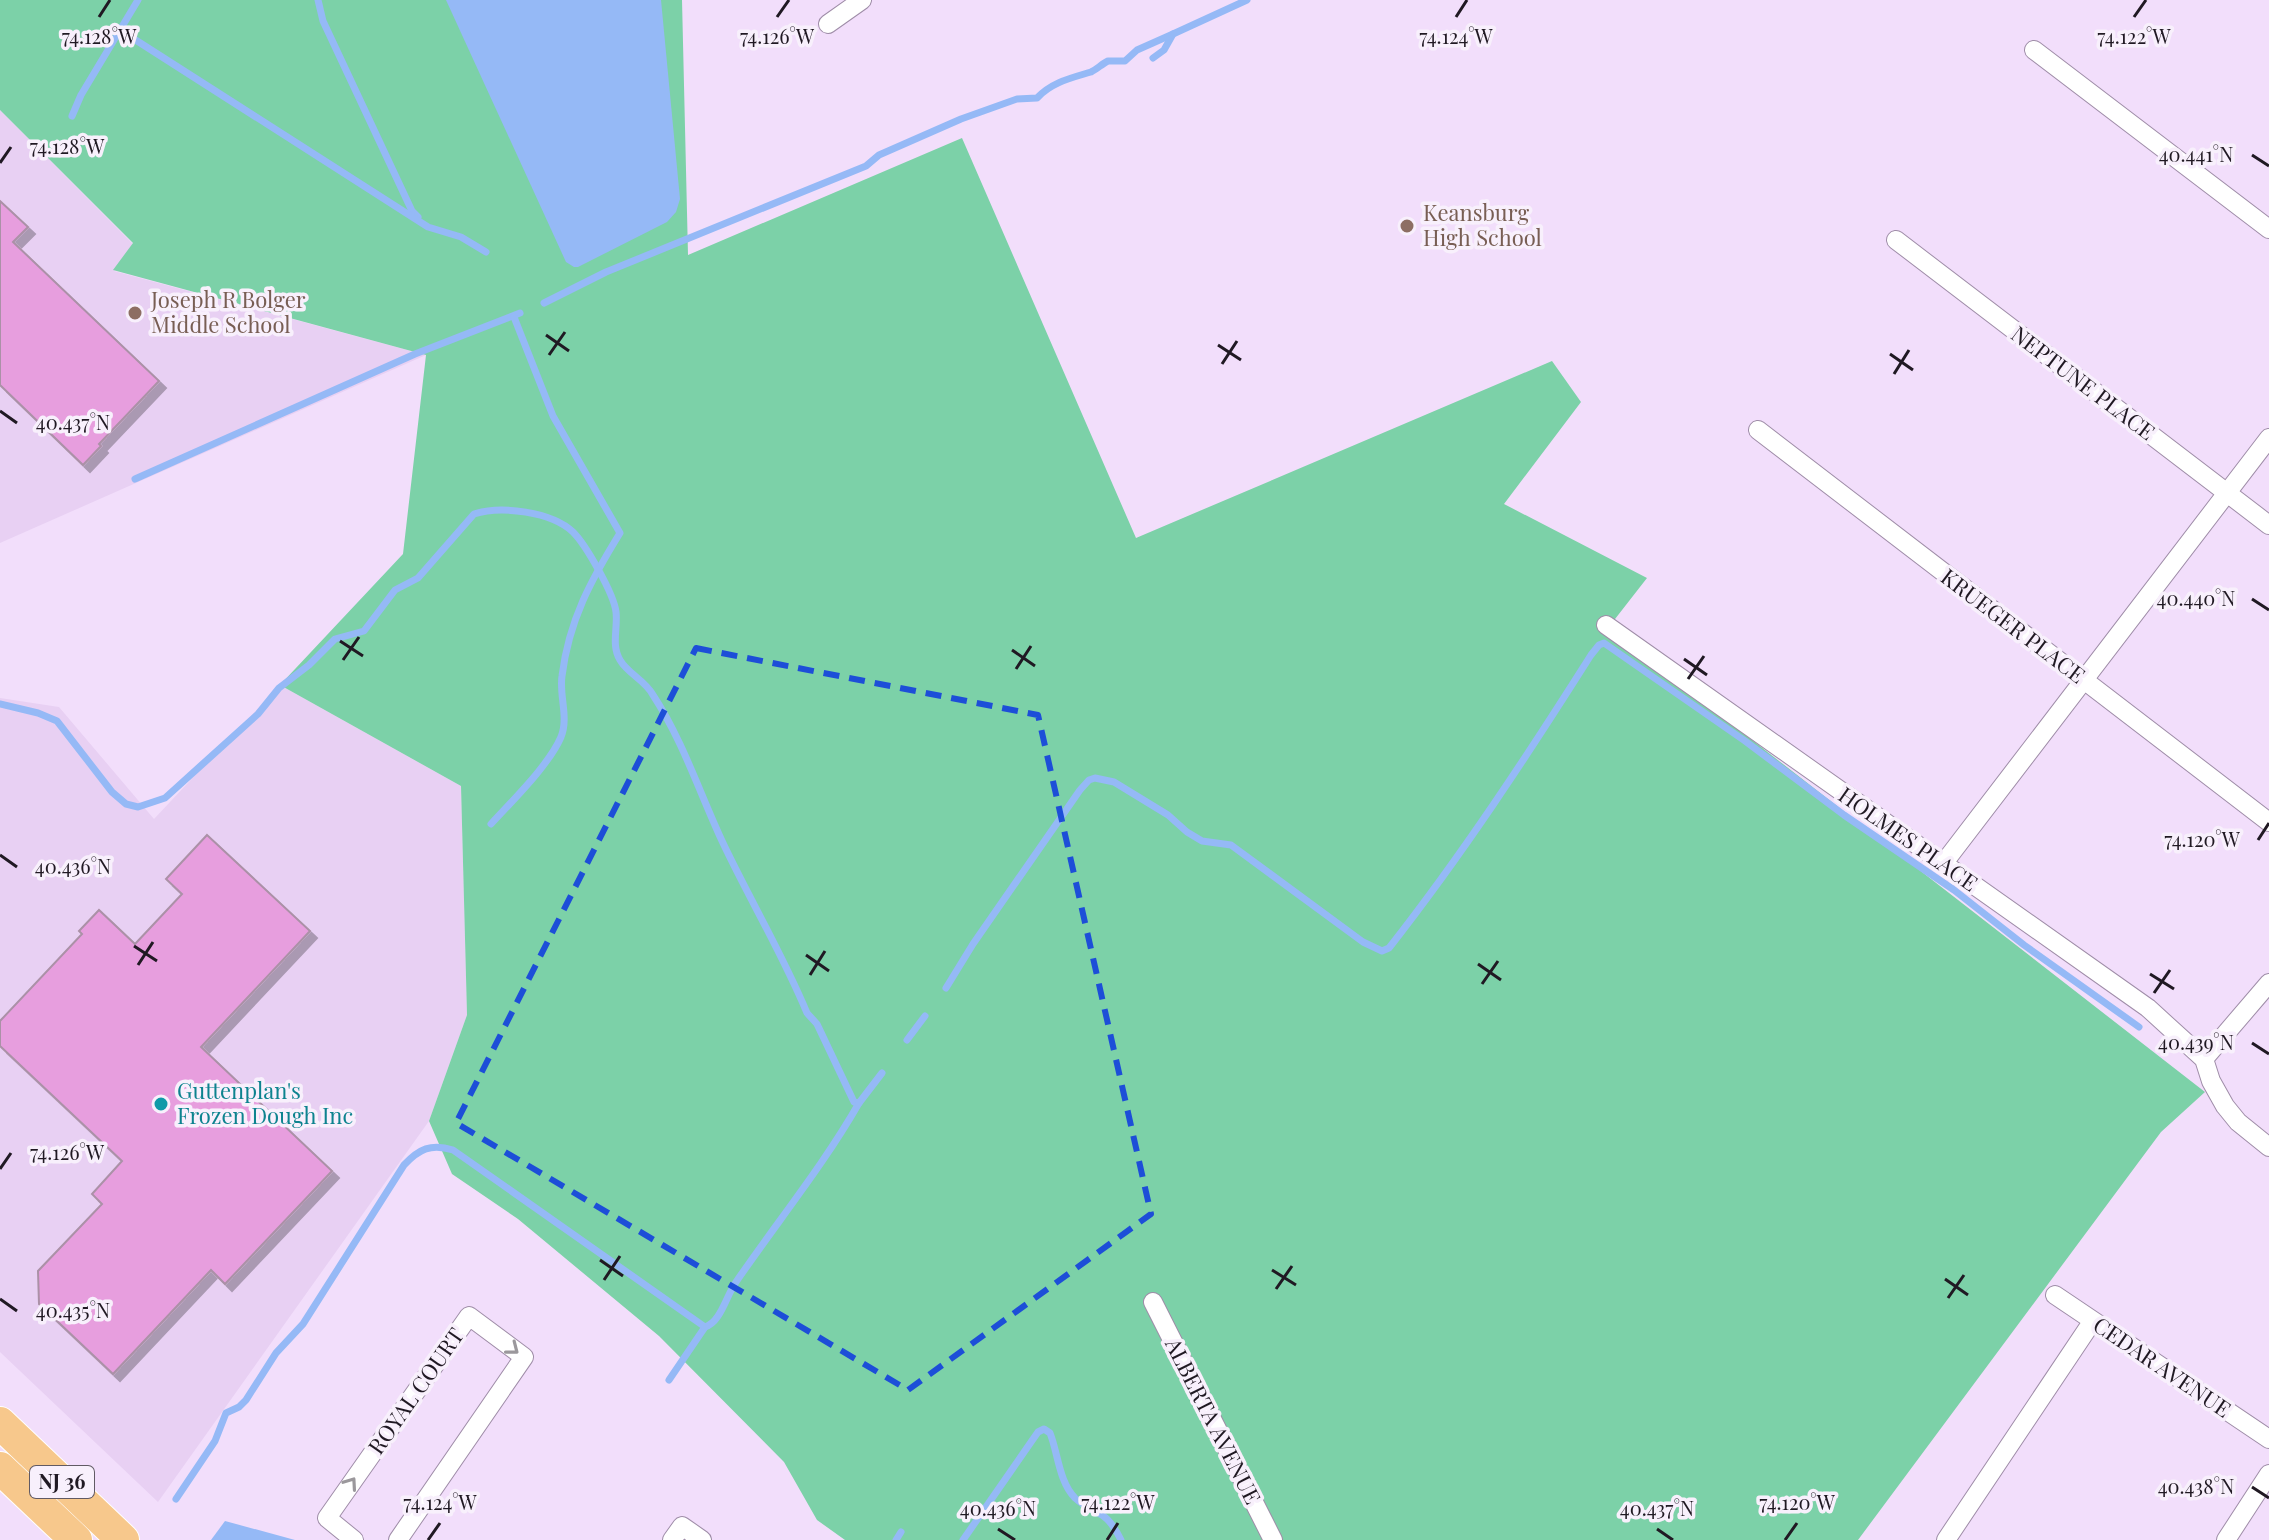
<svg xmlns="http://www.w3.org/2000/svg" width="2269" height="1540" font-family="'Playfair Display',serif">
<defs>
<filter id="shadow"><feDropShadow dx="7" dy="7" stdDeviation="0" flood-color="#0004"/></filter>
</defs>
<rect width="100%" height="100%" fill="#f2defb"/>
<g fill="#e8d0f3">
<polygon points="0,110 133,244 114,271 426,355 0,543"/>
<polygon points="280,685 461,786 467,1015 429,1121 158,1502 0,1352 0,698 59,707 154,819"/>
</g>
<polygon fill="#7cd1a8" points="0,0 682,0 688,255 962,138 1136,538 1552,361 1581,402 1504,504 1647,578 1608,628 2205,1092 2161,1132 1858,1540 845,1540 817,1520 784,1462 659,1336 518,1219 452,1174 429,1121 467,1015 461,786 280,685 403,554 426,355 113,270 133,243 0,110"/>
<g fill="#95b9f6">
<polygon points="446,0 661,0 680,199 676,212 667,222 578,267 574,267 566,262"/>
<polygon points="225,1521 295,1540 211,1540"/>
</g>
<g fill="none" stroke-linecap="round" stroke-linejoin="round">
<g stroke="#95b9f6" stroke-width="7">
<polyline points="318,0 323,21 412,211 418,217"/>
<polyline points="120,30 428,227 461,237 486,252"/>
<polyline points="1153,58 1164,50 1173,34 1247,0"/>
<polyline points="72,116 81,95 138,0"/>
<path d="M544,303L606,272L866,166L879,155L961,119L1017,99L1037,98C1052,82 1071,78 1091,72C1097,69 1102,64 1108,61H1125L1137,50L1173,34"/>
<polyline points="135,479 415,354 520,313"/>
<path d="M0,704L38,713L57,721L112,792L126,804L138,807L165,798L258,714L279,688L309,665L335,639L364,631L395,590L418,578L474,514C501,505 552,512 573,532C586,545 614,594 616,612C618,628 611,645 620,660C628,674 645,680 653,695C683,741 700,794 723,843C750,900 783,955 807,1013L817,1024L854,1102L859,1103L882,1073"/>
<path d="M491,824C512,801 549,765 561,737C569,717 559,696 562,676C569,620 591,580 620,533L553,416L514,317"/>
<path d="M946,988L973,944L1080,790L1089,780L1095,778L1114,782L1168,815L1187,832L1202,841L1231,845L1363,942L1382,951L1389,948C1462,855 1527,756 1591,655L1599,645L1604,643L1745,741L1844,815L1954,890L2024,945L2139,1027"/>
<polyline points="907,1040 925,1016"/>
<polyline points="669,1380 705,1327"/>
<path d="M176,1499L215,1441L226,1413L239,1407L246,1400L276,1353L303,1324L404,1165C419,1149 431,1143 453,1150L705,1327C721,1322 726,1296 736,1282C777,1222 823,1166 859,1103"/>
<polyline points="896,1540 901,1532"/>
<path d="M963,1540L1038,1432L1044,1429L1050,1433C1058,1453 1059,1482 1075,1498C1097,1518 1104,1506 1121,1540"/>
</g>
</g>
<g fill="#e79ede" stroke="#ab91a7" stroke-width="2" filter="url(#shadow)">
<polygon points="0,201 28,227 13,242 159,381 99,444 101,446 83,465 0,385"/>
<polygon points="207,835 310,931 201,1047 332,1171 225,1284 211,1270 113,1374 39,1304 38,1271 102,1204 92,1194 122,1161 0,1046 0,1021 82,934 79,931 99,910 135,944 182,894 166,879"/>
</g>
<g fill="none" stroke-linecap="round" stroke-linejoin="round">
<defs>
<g id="minor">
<polyline points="828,24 862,0"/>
<polyline points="2034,50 2269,229"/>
<polyline points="1896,240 2269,525"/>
<polyline points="1758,430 2269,822"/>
<polyline points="1606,625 2148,1008 2204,1059 2211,1081 2225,1106 2238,1122 2269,1147"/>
<polyline points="1943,864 2269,438"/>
<polyline points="2204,1059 2269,983"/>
<polyline points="2055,1295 2269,1439"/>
<polyline points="1153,1302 1273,1540"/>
<polyline points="354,1540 327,1518 469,1316 524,1357 398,1540"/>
<polyline points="672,1540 682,1526 702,1540"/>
<polyline points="1946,1540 2092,1322"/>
<polyline points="2226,1540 2269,1474"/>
</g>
<g id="trunk">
<polyline points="0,1423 123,1540"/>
<polyline points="0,1468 76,1540"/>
</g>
</defs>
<use href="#minor" stroke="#9f8da8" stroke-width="20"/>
<use href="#trunk" stroke="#fff" stroke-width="34"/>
<use href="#minor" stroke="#fff" stroke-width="18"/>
<use href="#trunk" stroke="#f7c88c" stroke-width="32"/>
</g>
<defs><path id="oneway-chevron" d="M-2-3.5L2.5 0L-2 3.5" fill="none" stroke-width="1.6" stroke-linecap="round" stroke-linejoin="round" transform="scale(2)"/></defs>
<g stroke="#9b989c">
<use href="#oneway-chevron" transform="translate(513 1349) rotate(38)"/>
<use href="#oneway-chevron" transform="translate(351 1483) rotate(-55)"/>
</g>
<path fill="none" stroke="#1d4ed8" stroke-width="6" stroke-dasharray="16 10" stroke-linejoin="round" d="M696,648L1038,715L1151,1214L908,1390L456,1123Z"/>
<path fill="none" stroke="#201923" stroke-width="3" d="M99,17L110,0M777,17L789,0M1456,17L1467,0M2134,17L2146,0M2252,155L2269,166M0,163L11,147M546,335L569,351M1218,345L1241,360M1890,354L1913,370M549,355L565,332M1222,364L1237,341M1894,374L1909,350M0,411L17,423M2252,599L2269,610M340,641L363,656M1012,650L1035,666M1684,659L1707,675M343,660L359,637M1016,669L1031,646M1688,679L1704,656M2258,840L2269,823M0,855L17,867M134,946L157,961M806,955L829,971M1478,964L1501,980M138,965L153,942M2150,974L2174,989M810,975L825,951M1482,984L1498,961M2154,993L2170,970M2252,1043L2269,1054M0,1169L11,1153M600,1260L623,1276M1272,1270L1296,1285M1945,1279L1968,1295M604,1280L620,1256M1276,1289L1292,1266M1948,1298L1964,1275M0,1299L17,1311M2252,1487L2269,1498M998,1529L1015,1540M1657,1529L1673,1540M428,1540L440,1523M1107,1540L1118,1523M1785,1540L1797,1523"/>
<g fill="#8d6e63" stroke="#f8f0fc" stroke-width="3">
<circle cx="1407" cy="226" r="8"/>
<circle cx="135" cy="313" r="8"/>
</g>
<circle fill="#0f9aa8" stroke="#f8f0fc" stroke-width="3" cx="161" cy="1104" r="8"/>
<g text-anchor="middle" stroke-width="7" stroke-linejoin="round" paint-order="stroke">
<rect fill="#f8f0fc" stroke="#615a64" stroke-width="2" x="30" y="1466" width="64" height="32" rx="6"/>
<g font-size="20" font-weight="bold" fill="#201923">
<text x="62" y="1489">NJ 36</text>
</g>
<g font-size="22" fill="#785e54" stroke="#f8f0fc" text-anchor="start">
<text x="1423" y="221">Keansburg<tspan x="1423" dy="25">High School</tspan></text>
<text x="151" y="308">Joseph R Bolger<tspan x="151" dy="25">Middle School</tspan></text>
</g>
<g font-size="22" fill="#201923" stroke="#f8f0fc">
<text transform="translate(2083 383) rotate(37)" y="8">NEPTUNE PLACE</text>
<text transform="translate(2013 626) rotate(37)" y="8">KRUEGER PLACE</text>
<text transform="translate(1908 839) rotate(35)" y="8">HOLMES PLACE</text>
<text transform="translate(2162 1367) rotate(34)" y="8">CEDAR AVENUE</text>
<text transform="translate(416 1391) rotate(-55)" y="8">ROYAL COURT</text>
<text transform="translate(1213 1421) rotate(63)" y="8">ALBERTA AVENUE</text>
</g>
<g font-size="22" fill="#0d838f" stroke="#f8f0fc" text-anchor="start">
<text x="177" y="1099">Guttenplan's<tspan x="177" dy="25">Frozen Dough Inc</tspan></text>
</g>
</g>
<g font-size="20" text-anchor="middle" fill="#201923" stroke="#f8f0fc" stroke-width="7" stroke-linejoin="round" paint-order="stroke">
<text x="99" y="44">74.128°W</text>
<text x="777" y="44">74.126°W</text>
<text x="1456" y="44">74.124°W</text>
<text x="2134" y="44">74.122°W</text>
<text x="67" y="154">74.128°W</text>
<text x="2196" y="162">40.441°N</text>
<text x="73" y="430">40.437°N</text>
<text x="2196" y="606">40.440°N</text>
<text x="2202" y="847">74.120°W</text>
<text x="73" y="874">40.436°N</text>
<text x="2196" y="1050">40.439°N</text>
<text x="67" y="1160">74.126°W</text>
<text x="73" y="1318">40.435°N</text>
<text x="2196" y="1494">40.438°N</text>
<text x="440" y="1510">74.124°W</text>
<text x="1118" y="1510">74.122°W</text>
<text x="1797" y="1510">74.120°W</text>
<text x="998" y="1516">40.436°N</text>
<text x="1657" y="1516">40.437°N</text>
</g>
</svg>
